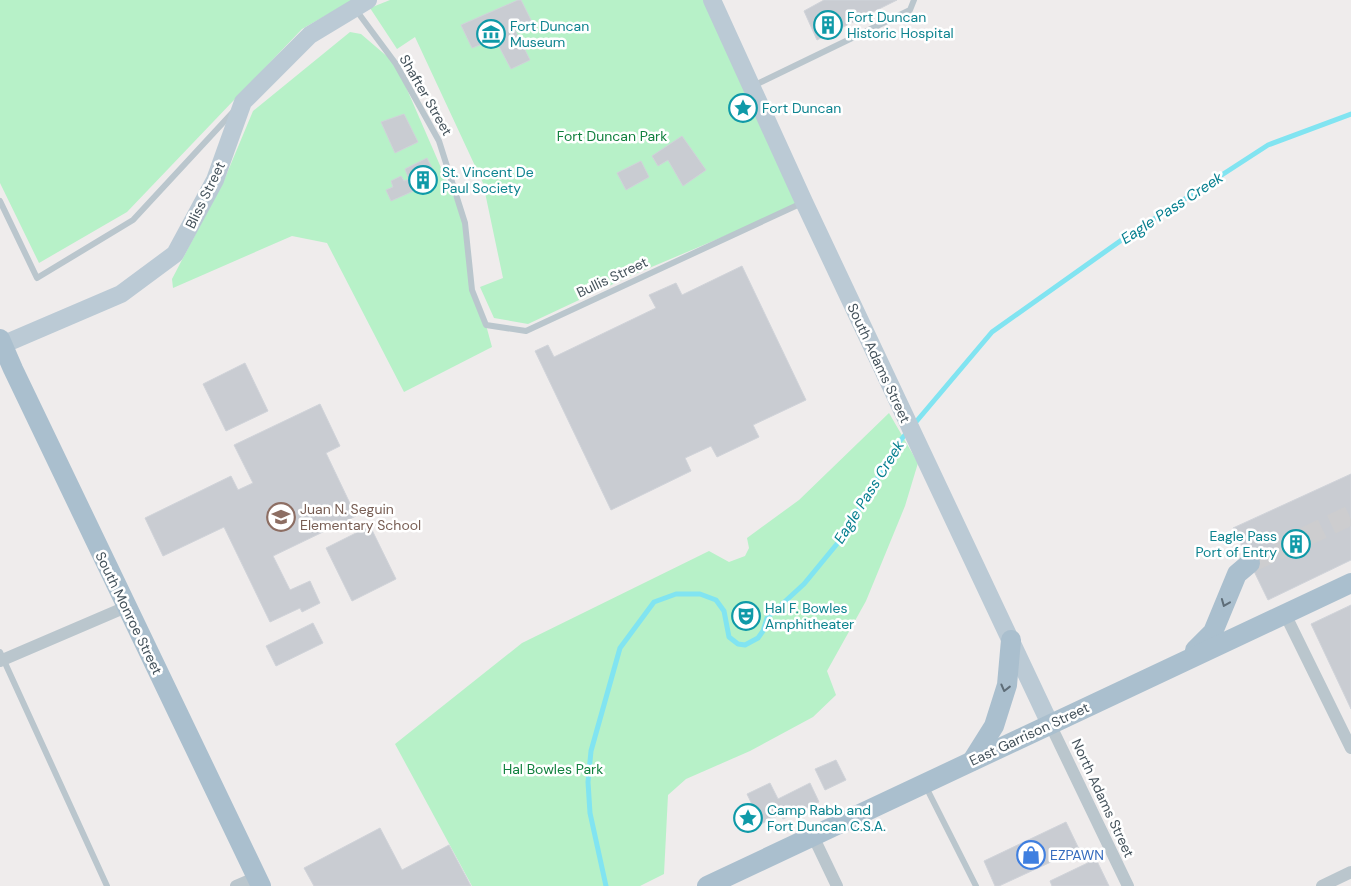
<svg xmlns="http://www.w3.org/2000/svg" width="1351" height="886" font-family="'DM Sans',sans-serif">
<rect width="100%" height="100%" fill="#efecec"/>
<g fill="#b7f1c8">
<polygon points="0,0 353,0 302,29 127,212 39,263 0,183"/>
<polygon points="390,0 706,0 798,205 628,277 528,324 494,318 480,287 503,278 483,183 415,37 397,49 370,8"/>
<polygon points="350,32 361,34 396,64 465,223 472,290 486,325 492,347 404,392 327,243 292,236 173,288 172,279 225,178 253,111"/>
<polygon points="889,413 918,463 905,506 866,601 827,671 836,695 813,717 750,751 686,779 668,795 664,874 640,886 472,886 395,744 522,643 709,551 729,562 745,556 749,548 747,538 799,500"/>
</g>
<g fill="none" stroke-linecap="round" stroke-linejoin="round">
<polyline stroke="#81e4f1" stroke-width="5" points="606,886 590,813 588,782 591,751 620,648 654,602 676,594 700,594 716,600 724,611 729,637 738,644 745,645 758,638 763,631 767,618 804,584 841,539 899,442 992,332 1123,239 1268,145 1351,114"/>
</g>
<g fill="#c9ccd2" stroke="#d0d3d9">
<polygon points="518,0 521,0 532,22 515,30 530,60 511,69 495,39 472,48 461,25"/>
<polygon points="824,0 897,0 817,40 804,11"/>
<polygon points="404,114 418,142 395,153 381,122"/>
<polygon points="682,136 706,170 683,186 668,160 658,166 652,156"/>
<polygon points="427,158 438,180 391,201 386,190 393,187 391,181 401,176 404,181 409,179 405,169"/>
<polygon points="641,161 649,177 626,190 617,173"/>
<polygon points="742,266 806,400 753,425 759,437 717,457 711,446 685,458 691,471 611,510 535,351 548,345 554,357 656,308 649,295 676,283 682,295"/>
<polygon points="245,363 268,411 226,431 203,384"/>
<polygon points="320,404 340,446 326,453 356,516 273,556 290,590 310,581 320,603 302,612 300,608 270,622 224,527 163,556 145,518 231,476 238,490 253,483 234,445"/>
<polygon points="1351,474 1351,560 1268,600 1233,528"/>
<polygon points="370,526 396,579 352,601 326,548"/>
<polygon points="1351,605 1351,709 1311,624"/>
<polygon points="313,623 323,643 276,666 266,646"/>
<polygon points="836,760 846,780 825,790 815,769"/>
<polygon points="770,783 778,799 810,783 819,802 783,819 781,814 757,826 753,819 758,817 747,794"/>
<polygon points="1066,822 1079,849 999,886 995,886 984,861"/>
<polygon points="380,828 402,870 449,845 471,886 314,886 304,868"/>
<polygon points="1096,859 1109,886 1052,886 1050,881"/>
</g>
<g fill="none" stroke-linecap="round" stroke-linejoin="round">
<polyline stroke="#cdcdcf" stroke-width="20" stroke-dasharray="20 10" stroke-linecap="butt" points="1250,563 1351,515"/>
<g stroke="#bac6cd" stroke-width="6">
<polyline points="356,10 396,64 439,141 465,223 472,290 486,325 526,331 802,203"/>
<polyline points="753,86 910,10 914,0"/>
<polyline points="0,201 37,278 133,220 233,112"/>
<polyline points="0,652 107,886"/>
<polyline points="926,787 976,886"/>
</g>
<g stroke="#bac6cd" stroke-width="12">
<polyline points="1285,614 1351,748"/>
<polyline points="0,661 126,607"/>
<polyline points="1050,724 1128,886"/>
<polyline points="813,836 837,886"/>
<polyline points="236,886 257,877"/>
<polyline points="1322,886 1351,872"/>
</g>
<g stroke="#bbcad5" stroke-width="18">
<polyline points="712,0 804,202 1050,724"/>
<polyline points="2,345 121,294 175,254 215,180 243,102 310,35 368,0"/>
</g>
<g stroke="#aabfce" stroke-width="20">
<polyline points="0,339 13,369 261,886"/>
<polyline points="1195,650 1213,632 1237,574 1250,563"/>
<polyline points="972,761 994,726 1007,685 1011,640"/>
<polyline points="707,886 1351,583"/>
</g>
</g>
<defs><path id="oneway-chevron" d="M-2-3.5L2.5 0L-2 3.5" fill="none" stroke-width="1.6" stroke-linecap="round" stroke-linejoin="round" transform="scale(1.25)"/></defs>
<g stroke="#5e6d78">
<use href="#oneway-chevron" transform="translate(1225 603) rotate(112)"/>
<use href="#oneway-chevron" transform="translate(1005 688) rotate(104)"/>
</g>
<defs>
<symbol id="building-ring" viewBox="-11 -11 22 22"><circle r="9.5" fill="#fff" stroke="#0f9aa8" stroke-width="1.5"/><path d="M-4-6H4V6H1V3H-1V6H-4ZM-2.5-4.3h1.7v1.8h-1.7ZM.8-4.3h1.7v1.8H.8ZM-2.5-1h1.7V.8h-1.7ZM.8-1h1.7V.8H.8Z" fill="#0f9aa8"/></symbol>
<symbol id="museum-ring" viewBox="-11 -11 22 22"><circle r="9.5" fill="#fff" stroke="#0f9aa8" stroke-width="1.5"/><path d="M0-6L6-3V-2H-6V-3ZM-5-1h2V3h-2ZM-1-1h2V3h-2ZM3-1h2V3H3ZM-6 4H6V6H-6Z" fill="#0f9aa8"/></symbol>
<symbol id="sight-ring" viewBox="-11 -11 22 22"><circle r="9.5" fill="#fff" stroke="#0f9aa8" stroke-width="1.5"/><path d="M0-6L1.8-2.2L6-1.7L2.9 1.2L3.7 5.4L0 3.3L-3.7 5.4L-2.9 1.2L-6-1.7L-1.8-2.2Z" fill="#0f9aa8"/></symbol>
<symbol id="school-ring" viewBox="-11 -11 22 22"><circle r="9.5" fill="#fff" stroke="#8d6e63" stroke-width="1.5"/><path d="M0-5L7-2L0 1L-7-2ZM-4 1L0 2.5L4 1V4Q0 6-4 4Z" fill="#8d6e63"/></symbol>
<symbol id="theatre-ring" viewBox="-11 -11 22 22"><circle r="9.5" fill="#fff" stroke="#0f9aa8" stroke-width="1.5"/><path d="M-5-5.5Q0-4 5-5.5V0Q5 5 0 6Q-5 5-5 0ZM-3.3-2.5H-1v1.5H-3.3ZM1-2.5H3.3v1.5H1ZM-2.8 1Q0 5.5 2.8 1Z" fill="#0f9aa8"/></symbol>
<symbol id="shop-ring" viewBox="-11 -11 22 22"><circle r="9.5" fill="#fff" stroke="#3f7fe0" stroke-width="1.5"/><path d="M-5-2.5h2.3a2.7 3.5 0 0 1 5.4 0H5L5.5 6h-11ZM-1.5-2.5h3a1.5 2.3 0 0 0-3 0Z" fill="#3f7fe0"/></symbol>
</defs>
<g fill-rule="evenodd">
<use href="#building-ring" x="812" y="9" width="32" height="32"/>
<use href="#museum-ring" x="475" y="18" width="32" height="32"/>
<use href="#sight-ring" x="727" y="92" width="32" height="32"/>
<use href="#building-ring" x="407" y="164" width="32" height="32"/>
<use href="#school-ring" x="265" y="501" width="32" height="32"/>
<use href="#building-ring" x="1280" y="528" width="32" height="32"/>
<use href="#theatre-ring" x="730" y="600" width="32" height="32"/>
<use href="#sight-ring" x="732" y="802" width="32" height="32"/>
<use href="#shop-ring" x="1015" y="839" width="32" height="32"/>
</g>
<g text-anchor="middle" stroke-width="5" stroke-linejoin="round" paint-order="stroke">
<g font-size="14" fill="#0d838f" stroke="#fff" text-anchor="start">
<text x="847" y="22">Fort Duncan<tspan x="847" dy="16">Historic Hospital</tspan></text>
<text x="510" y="31">Fort Duncan<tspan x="510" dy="16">Museum</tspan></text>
<text x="762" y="113">Fort Duncan</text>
<text x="442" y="177">St. Vincent De<tspan x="442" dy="16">Paul Society</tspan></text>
<text x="1277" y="541" text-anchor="end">Eagle Pass<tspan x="1277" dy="16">Port of Entry</tspan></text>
<text x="765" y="613">Hal F. Bowles<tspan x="765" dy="16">Amphitheater</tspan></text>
<text x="767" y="815">Camp Rabb and<tspan x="767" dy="16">Fort Duncan C.S.A.</tspan></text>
</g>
<g font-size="14" fill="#44525b" stroke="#fff">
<text transform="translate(426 95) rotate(60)" y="5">Shafter Street</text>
<text transform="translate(205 195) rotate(-64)" y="5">Bliss Street</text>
<text transform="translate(612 277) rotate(-25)" y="5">Bullis Street</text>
<text transform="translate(879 363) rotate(65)" y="5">South Adams Street</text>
<text transform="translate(129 613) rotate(64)" y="5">South Monroe Street</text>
<text transform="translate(1029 734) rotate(-25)" y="5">East Garrison Street</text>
<text transform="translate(1103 798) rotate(65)" y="5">North Adams Street</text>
</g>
<g font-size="14" fill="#11803e" stroke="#fff">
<text x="612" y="141">Fort Duncan Park</text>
<text x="553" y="774">Hal Bowles Park</text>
</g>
<g font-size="14" fill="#785e54" stroke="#fff" text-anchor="start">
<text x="300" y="514">Juan N. Seguin<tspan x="300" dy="16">Elementary School</tspan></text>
</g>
<g font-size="14" fill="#366cbe" stroke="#fff" text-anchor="start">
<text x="1050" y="860">EZPAWN</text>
</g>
<g font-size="15" font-style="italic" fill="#067f8f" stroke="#fff">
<text transform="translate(1172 208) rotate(-33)" y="5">Eagle Pass Creek</text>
<text transform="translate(869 492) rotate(-58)" y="5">Eagle Pass Creek</text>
</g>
</g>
</svg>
